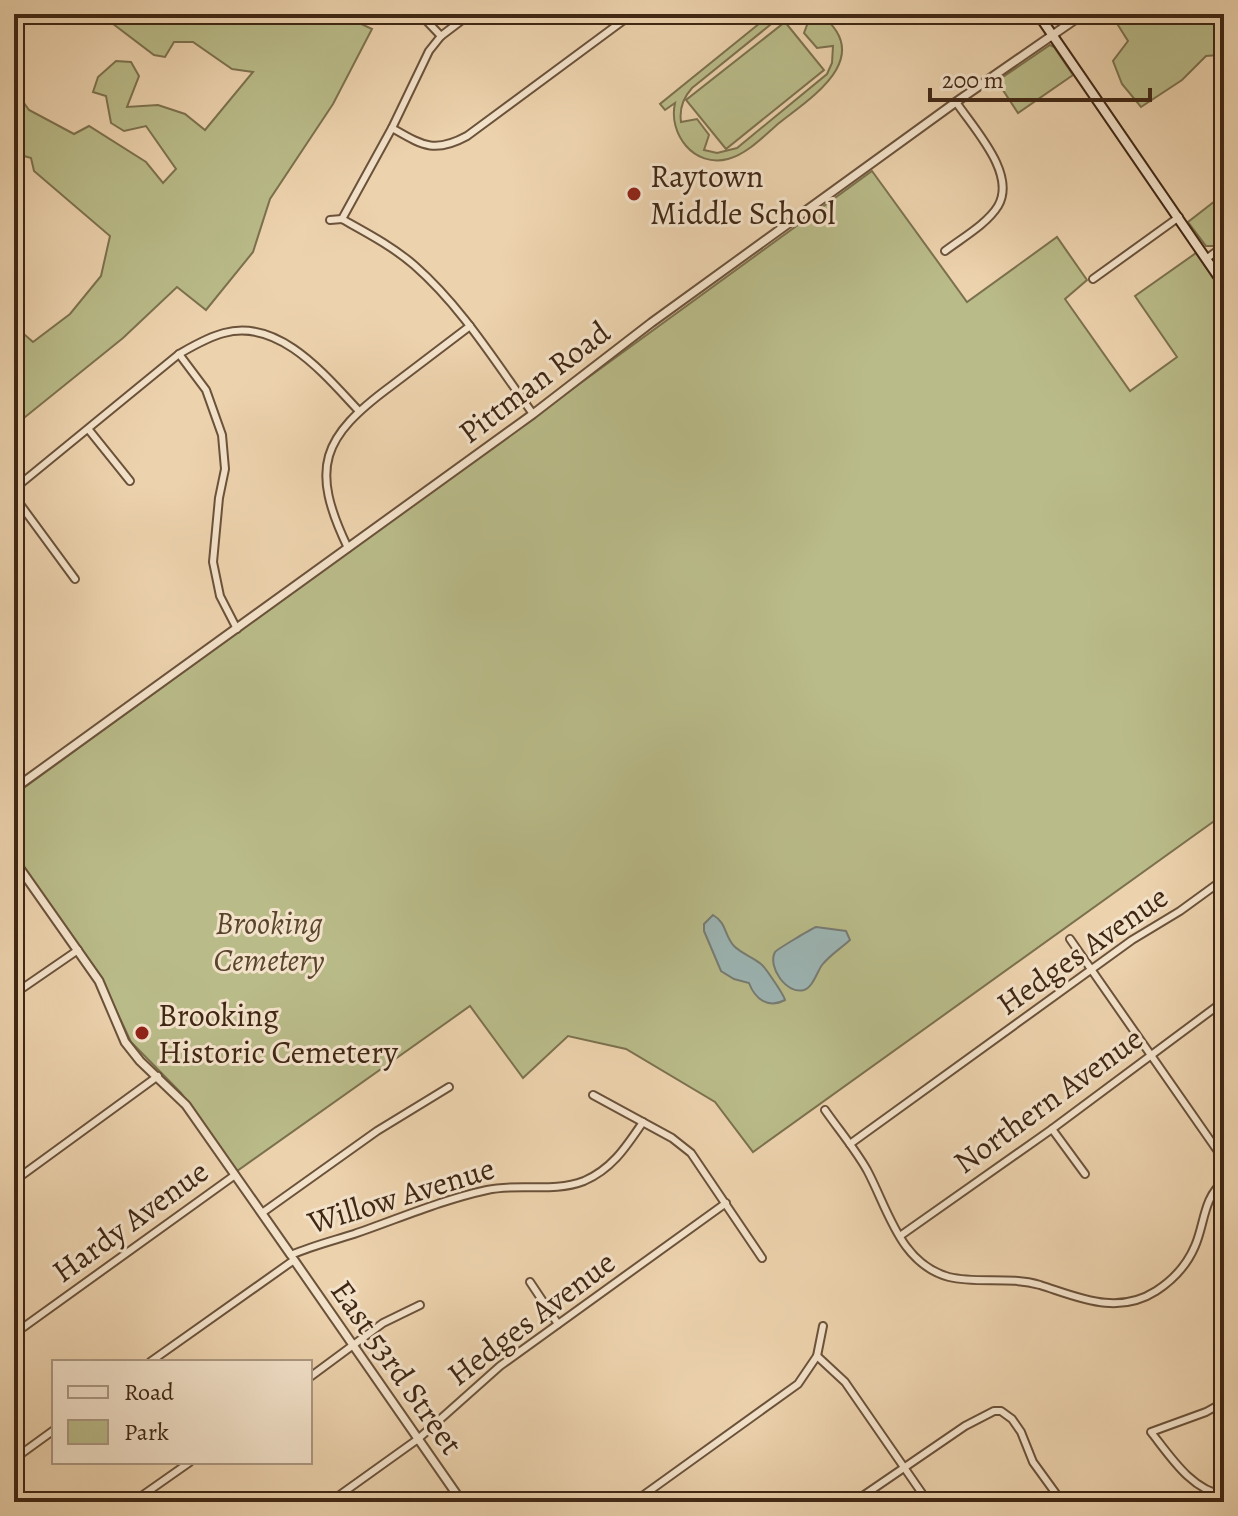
<svg xmlns="http://www.w3.org/2000/svg" width="1238" height="1516" font-family="Alegreya,serif">
<rect width="100%" height="100%" fill="#ecd2ad"/>
<filter id="stains"><feTurbulence type="fractalNoise" baseFrequency=".0025" numOctaves="4"/><feColorMatrix values="0 0 0 0 .2 0 0 0 0 .09 0 0 0 0 .02 0 0 0 .5 -.17"/></filter>
<radialGradient id="worn" r=".72"><stop offset=".6" stop-color="#630" stop-opacity="0"/><stop offset="1" stop-color="#630" stop-opacity=".3"/></radialGradient>
<g fill="#b9bb89" stroke="#7c714e" stroke-width="2" fill-rule="evenodd">
<polygon points="100,14 340,14 372,29 333,104 270,199 253,252 206,310 177,287 123,338 14,426 14,343 25,335 33,342 70,314 101,276 110,236 34,171 31,158 14,153 14,89 29,110 74,134 89,126 146,162 163,183 176,169 146,126 124,131 111,123 106,96 93,92 98,77 116,61 131,62 139,76 127,107 158,105 185,114 205,130 253,72 232,69 193,42 174,42 165,57 154,55"/>
<path d="M771,14H820C876,57 812,97 779,123C764,136 747,154 728,159C694,168 668,134 675,103L665,110L660,104ZM795,14L810,17L804,33L817,48L833,46L832,63L827,74L737,148L717,153L704,150L709,135L697,119L681,122C679,108 683,98 692,88L775,21Z"/>
<polygon points="1111,14 1224,14 1224,61 1218,55 1206,56 1182,80 1141,107 1122,84 1113,61 1128,41"/>
<polygon points="785,22 824,70 726,149 686,100"/>
<polygon points="1050,45 1054,47 1073,75 1018,113 997,81"/>
<polygon points="872,171 967,302 1057,237 1087,280 1065,299 1130,391 1177,357 1135,296 1196,253 1224,293 1224,814 753,1152 715,1102 626,1049 568,1036 523,1078 470,1006 237,1171 181,1093 131,1042 100,976 14,853 14,795"/>
<polygon points="1224,194 1224,239 1213,246 1206,246 1188,222"/>
</g>
<g fill="#9cb5b4" stroke="#777c74" stroke-width="2">
<path d="M713,915C727,923 724,935 734,946C742,954 753,957 761,964C765,967 784,995 785,1000C768,1009 755,999 749,983L734,979L721,971L704,931V924Z"/>
<path d="M816,927L846,931L850,940C840,949 830,955 822,965C817,972 813,987 804,990C787,995 767,967 775,952C776,950 811,929 816,927Z"/>
</g>
<g fill="none" stroke-linecap="round" stroke-linejoin="round">
<defs>
<g id="minor">
<polyline points="420,14 441,36"/>
<path d="M392,128C422,145 434,154 467,136L632,14"/>
<path d="M342,219C367,233 392,246 414,265C462,307 496,363 533,414"/>
<polyline points="342,219 392,128 429,51 441,36 470,14"/>
<polyline points="330,220 342,219"/>
<path d="M945,251C962,238 987,224 998,206C1017,174 974,129 956,102"/>
<polyline points="1206,259 1224,246"/>
<polyline points="1093,279 1179,217"/>
<polyline points="179,354 206,390 222,435 225,469 219,498 213,562 220,596 237,629"/>
<polyline points="89,430 130,481"/>
<path d="M14,489L179,354C193,346 208,337 224,333C279,318 325,375 358,410"/>
<polyline points="14,496 75,579"/>
<path d="M348,548C309,467 322,437 391,386C417,366 444,346 470,326"/>
<polyline points="1070,939 1224,1160"/>
<polyline points="14,994 78,950"/>
<polyline points="593,1095 672,1138 691,1153 762,1258"/>
<path d="M825,1110C839,1130 855,1149 867,1170C888,1209 900,1264 949,1277C978,1284 1009,1276 1040,1285C1078,1297 1117,1316 1156,1291C1173,1280 1187,1265 1195,1246C1205,1223 1203,1198 1224,1181"/>
<polyline points="1052,1129 1085,1174"/>
<polyline points="850,1144 1132,940 1180,911 1224,879"/>
<polyline points="14,1181 158,1076"/>
<polyline points="262,1213 377,1131 449,1087"/>
<polyline points="900,1236 1052,1129 1224,1001"/>
<polyline points="530,1282 558,1324"/>
<polyline points="14,1334 235,1175"/>
<polyline points="817,1356 845,1382 928,1502"/>
<path d="M150,1362L294,1260L291,1255C312,1246 332,1241 354,1234C398,1219 441,1200 487,1190C519,1183 553,1193 584,1181C612,1169 626,1147 643,1122"/>
<polyline points="310,1377 383,1323 420,1305"/>
<path d="M1224,1402L1206,1412L1151,1432C1170,1456 1192,1491 1224,1495"/>
<polyline points="14,1459 54,1430"/>
<polyline points="133,1502 190,1462"/>
<polyline points="330,1502 418,1439 500,1366 726,1203"/>
<polyline points="634,1502 798,1384 817,1356 823,1326"/>
<polyline points="854,1502 965,1426 994,1411 1001,1411 1012,1419 1021,1432 1033,1462 1062,1502"/>
</g>
<g id="tertiary">
<polyline points="14,789 533,414 651,323 956,102 1083,14"/>
<polyline points="14,860 99,981 125,1042 140,1061 186,1105 291,1255"/>
<polyline points="294,1260 462,1502"/>
</g>
<polyline id="secondary" points="1038,14 1224,285"/>
</defs>
<use href="#minor" stroke="#6b523a" stroke-width="10"/>
<use href="#tertiary" stroke="#6b523a" stroke-width="11"/>
<use href="#secondary" stroke="#402714" stroke-width="12"/>
<use href="#minor" stroke="#f3e2ca" stroke-width="6"/>
<use href="#tertiary" stroke="#f3e2ca" stroke-width="7"/>
<use href="#secondary" stroke="#f3e2ca" stroke-width="8"/>
</g>
<g fill="#8f2418" stroke="#f3e2ca" stroke-width="3">
<circle cx="634" cy="194" r="8"/>
<circle cx="142" cy="1033" r="8"/>
</g>
<g text-anchor="middle" stroke-width="6" stroke-linejoin="round" paint-order="stroke">
<g font-size="32" fill="#402714" stroke="#f3e2ca" text-anchor="start">
<text x="650" y="187">Raytown<tspan x="650" dy="37">Middle School</tspan></text>
<text x="158" y="1026">Brooking<tspan x="158" dy="37">Historic Cemetery</tspan></text>
</g>
<g font-size="32" fill="#402714" stroke="#f3e2ca">
<text transform="translate(534 382) rotate(-37)" y="11">Pittman Road</text>
<text transform="translate(1082 950) rotate(-35)" y="11">Hedges Avenue</text>
<text transform="translate(1048 1100) rotate(-36)" y="11">Northern Avenue</text>
<text transform="translate(401 1195) rotate(-17)" y="11">Willow Avenue</text>
<text transform="translate(130 1221) rotate(-36)" y="11">Hardy Avenue</text>
<text transform="translate(531 1318) rotate(-37)" y="11">Hedges Avenue</text>
<text transform="translate(397 1367) rotate(55)" y="11">East 53rd Street</text>
</g>
<g font-size="32" font-style="italic" fill="#58452b" stroke="#f3e2ca">
<text x="269" y="934">Brooking<tspan x="269" dy="37">Cemetery</tspan></text>
</g>
</g>
<rect width="1238" height="1516" fill="none" stroke="#ecd2ad" stroke-width="48"/>
<rect x="16" y="16" width="1206" height="1484" fill="none" stroke="#402714" stroke-width="4"/>
<rect x="24" y="24" width="1190" height="1468" fill="none" stroke="#402714" stroke-width="2"/>
<rect x="52" y="1360" width="260" height="104" fill="#f3e2ca" stroke="#ab9781" stroke-width="2"/>
<rect x="68" y="1386" width="40" height="12" fill="#f3e2ca" stroke="#ab9781" stroke-width="2"/>
<text x="124" y="1400" font-size="24" fill="#402714">Road</text>
<rect x="68" y="1420" width="40" height="24" fill="#b9bb89" stroke="#ab9781" stroke-width="2"/>
<text x="124" y="1440" font-size="24" fill="#402714">Park</text>
<path d="M930 88v12h220v-12" fill="none" stroke="#402714" stroke-width="4"/>
<text x="942" y="88" font-size="24" fill="#402714" stroke="#f3e2ca" stroke-width="6" paint-order="stroke">200 m</text>
<rect width="100%" height="100%" filter="url(#stains)"/>
<rect width="100%" height="100%" fill="url(#worn)"/>
</svg>
